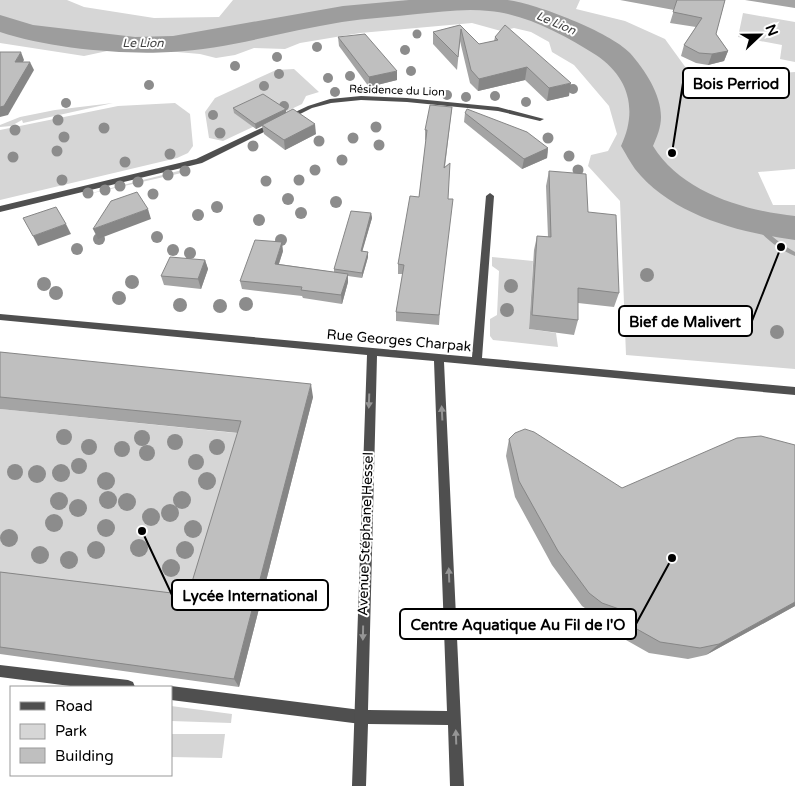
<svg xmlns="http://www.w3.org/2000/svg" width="795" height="786" font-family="'Varela Round',sans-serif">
<rect width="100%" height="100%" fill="#fff"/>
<g fill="#d6d6d6">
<polygon points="0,0 67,0 84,7 154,18 219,17 233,0 580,0 576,9 625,21 665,39 694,79 795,72 795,169 758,172 773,205 795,205 795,369 626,355 620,201 588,166 591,155 608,151 617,134 609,106 574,65 552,52 549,42 531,32 514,28 501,31 472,23 360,33 300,43 285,49 254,48 235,55 216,58 200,54 177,52 112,50 84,56 0,43"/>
<polygon points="743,13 795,22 795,62 780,59 782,45 738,37"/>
<polygon points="294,69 319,92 306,96 302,104 223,141 209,138 205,112 215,98 276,70"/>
<polygon points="113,103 23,123 22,120 11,126 0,127 0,125 20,117 55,110"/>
<polygon points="175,103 190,114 193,146 188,153 177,158 0,200 0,130 118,106"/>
<polygon points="186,169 188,170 186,172 84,195"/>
<polygon points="492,257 533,261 529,329 556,333 558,347 493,340 490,336 490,319 497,315 499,271 492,266"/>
<polygon points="0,409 245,434 194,605 0,581"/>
<polygon points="171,706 232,714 231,723 171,721"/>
<polygon points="171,734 225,734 222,758 171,757"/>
</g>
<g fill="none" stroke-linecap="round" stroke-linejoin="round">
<path fill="#9d9d9d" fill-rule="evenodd" d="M755,220L757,221C768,234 780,244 795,252V256C778,249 763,237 752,222Z"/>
<path fill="#9d9d9d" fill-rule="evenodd" d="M409,0C440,0 479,0 508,0C537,4 610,32 630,53C645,70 661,94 661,117C661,127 657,137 653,146C681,192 745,211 795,216V240C740,233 671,215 635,169C630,162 626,154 621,146C638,110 629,77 596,55C564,35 526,14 489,11C465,8 440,12 417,14C392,17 367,18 342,22C285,31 229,49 171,52C121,55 48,48 0,32V15L33,25L135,37L173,36L343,6Z"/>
<g fill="#4f4f4f" fill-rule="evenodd">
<polygon points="0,665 128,680 133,682 135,687 78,687 0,677"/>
<polygon points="171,686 361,710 366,712 368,717 366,722 361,724 171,700 171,687 169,687"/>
</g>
<g fill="#4f4f4f" fill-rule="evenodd">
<polygon points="361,96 407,98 498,107 544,119 540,121 498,111 407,102 361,100 331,103 312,108 202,163 0,212 0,206 196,159 308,106 330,99"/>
<path d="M490,193L494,196L482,358L795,387V395L444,362L464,786H450L448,725L368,724L366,786H352L367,355L0,320V314L472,357L486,196ZM377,356L434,361L447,711L368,710Z"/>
</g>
</g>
<g fill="#8c8c8c">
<circle cx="417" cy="34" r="4.5"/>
<circle cx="317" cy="47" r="5"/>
<circle cx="405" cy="50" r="5"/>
<circle cx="277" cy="57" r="5"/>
<circle cx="235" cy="66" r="5"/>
<circle cx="411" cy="71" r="5"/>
<circle cx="279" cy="74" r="5"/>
<circle cx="350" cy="76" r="5"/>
<circle cx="328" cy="78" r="5"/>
<circle cx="149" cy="85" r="5"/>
<circle cx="264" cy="86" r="5"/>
<circle cx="573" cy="89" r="5"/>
<circle cx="335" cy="92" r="5"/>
<circle cx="447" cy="95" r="5"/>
<circle cx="495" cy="96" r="5"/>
<circle cx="466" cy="97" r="5"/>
<circle cx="526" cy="102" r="5"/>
<circle cx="66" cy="103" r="5"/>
<circle cx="284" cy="106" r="5"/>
<circle cx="213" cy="115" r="5"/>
<circle cx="58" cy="120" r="5.5"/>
<circle cx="376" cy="127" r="5.5"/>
<circle cx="104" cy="128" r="5.5"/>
<circle cx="15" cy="130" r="5.5"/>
<circle cx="220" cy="133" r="5.5"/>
<circle cx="64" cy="137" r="5.5"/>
<circle cx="353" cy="138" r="5.5"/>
<circle cx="548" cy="138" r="5.5"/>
<circle cx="319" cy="141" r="5.5"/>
<circle cx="379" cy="145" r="5.5"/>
<circle cx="253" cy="146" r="5.5"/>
<circle cx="57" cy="151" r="5.5"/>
<circle cx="170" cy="154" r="5.5"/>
<circle cx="569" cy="156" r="5.5"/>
<circle cx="13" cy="157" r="5.5"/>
<circle cx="342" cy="160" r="5.5"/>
<circle cx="125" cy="162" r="5.5"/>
<circle cx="315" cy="170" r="5.5"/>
<circle cx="578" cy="170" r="5.5"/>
<circle cx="185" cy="171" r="5.5"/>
<circle cx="168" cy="175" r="5.5"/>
<circle cx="62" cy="180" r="5.5"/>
<circle cx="299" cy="180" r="5.5"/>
<circle cx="266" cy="181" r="5.5"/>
<circle cx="138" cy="182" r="5.5"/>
<circle cx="120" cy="186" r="5.5"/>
<circle cx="105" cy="190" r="5.5"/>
<circle cx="88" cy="193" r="5.5"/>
<circle cx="153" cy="194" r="5.5"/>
<circle cx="288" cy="199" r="6"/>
<circle cx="336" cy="202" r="6"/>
<circle cx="217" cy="207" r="6"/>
<circle cx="301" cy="213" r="6"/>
<circle cx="198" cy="215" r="6"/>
<circle cx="259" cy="220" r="6"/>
<circle cx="157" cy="237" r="6"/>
<circle cx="99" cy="239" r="6"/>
<circle cx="281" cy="240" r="6"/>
<circle cx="77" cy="249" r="6"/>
<circle cx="173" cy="250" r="6"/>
<circle cx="190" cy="253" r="6"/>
<circle cx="647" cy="275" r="7"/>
<circle cx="132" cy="282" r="7"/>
<circle cx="44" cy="284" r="7"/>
<circle cx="511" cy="286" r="7"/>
<circle cx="56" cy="293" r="7"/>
<circle cx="119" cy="298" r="7"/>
<circle cx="246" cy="304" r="7"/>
<circle cx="180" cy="305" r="7"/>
<circle cx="220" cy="306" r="7"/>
<circle cx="507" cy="310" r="7"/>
<circle cx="777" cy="332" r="7"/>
<circle cx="64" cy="437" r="8"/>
<circle cx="142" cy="438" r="8"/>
<circle cx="175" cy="442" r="8"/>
<circle cx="89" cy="447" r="8"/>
<circle cx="217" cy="447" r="8"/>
<circle cx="122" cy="449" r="8"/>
<circle cx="147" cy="453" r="8"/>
<circle cx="196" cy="462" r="8"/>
<circle cx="79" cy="466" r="8"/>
<circle cx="61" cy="473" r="9"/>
<circle cx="15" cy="472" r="8"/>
<circle cx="37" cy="474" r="9"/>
<circle cx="106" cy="481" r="9"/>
<circle cx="207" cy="481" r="9"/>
<circle cx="108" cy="500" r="9"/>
<circle cx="182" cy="500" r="9"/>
<circle cx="59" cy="501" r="9"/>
<circle cx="127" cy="502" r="9"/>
<circle cx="78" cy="508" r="9"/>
<circle cx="170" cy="513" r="9"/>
<circle cx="151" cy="517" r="9"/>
<circle cx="54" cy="523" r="9"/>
<circle cx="106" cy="528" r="9"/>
<circle cx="193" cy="529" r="9"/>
<circle cx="9" cy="538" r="9"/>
<circle cx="139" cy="548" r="9"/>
<circle cx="96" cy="550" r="9"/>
<circle cx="185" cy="550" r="9"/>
<circle cx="40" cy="555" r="9"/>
<circle cx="69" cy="560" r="9"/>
<circle cx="171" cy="568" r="9"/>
</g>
<g fill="#a4a4a4">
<polygon points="620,0 725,0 716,34 728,51 724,61 708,65 696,63 681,56 684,45 696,27 670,23 674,10"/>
<polygon points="745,0 795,0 795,8"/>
<polygon points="460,25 479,44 494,41 495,37 569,96 547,101 525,80 478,91 470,83 460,41 457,70 433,44 433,32"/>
<polygon points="338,37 397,80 369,87 339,46"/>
<polygon points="452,107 445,167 450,163 439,325 396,321 396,312 403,274 398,274 398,264 419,197 426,140 425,140 425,130"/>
<polygon points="233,108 286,109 286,113 316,134 285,150 264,134 262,126 256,129 234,113"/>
<polygon points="465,113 548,148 547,158 522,169 464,122"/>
<polygon points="549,171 588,212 619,293 614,307 578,303 578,320 574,335 529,329 534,250 537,236 548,237 546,186"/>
<polygon points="371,213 372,218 362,251 368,252 368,257 362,278 348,276 348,282 342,304 303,298 302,296 242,289 240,281 283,251 279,264 334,272 334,269"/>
<polygon points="205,260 208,269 201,289 164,285 161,276"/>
<polygon points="0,352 313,397 239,687 0,654 0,572 188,595 238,433 0,409"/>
<polygon points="509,439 622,488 795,445 795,606 706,655 688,659 649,653 626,640 613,623 595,615 582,606 552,565 515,497 506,456"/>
</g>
<g fill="#868686">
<polygon points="728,51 724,61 708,65 712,54"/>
<polygon points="21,52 24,60 19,70 15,62"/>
<polygon points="30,62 34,70 8,115 0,117 0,107"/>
<polygon points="527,67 525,80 478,91 479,79"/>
<polygon points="397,71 397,80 369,87 369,77"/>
<polygon points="571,83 569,96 547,101 549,88"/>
<polygon points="286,109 286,114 256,129 255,124"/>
<polygon points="315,124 316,134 285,150 284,140"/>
<polygon points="548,148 547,158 522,169 524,159"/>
<polygon points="148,209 151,219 98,239 93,229"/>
<polygon points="371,213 372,218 361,256 361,251"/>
<polygon points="66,224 71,234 38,246 33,236"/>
<polygon points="282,242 283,251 276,272 275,264"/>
<polygon points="368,252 368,257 362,278 362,273"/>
<polygon points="205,260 208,269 201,289 198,279"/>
<polygon points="348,274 348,282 342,304 341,295"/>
<polygon points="311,384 313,397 239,687 234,679"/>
<polygon points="795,602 795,606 706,655 719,644"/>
</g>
<g fill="#bfbfbf" stroke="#868686">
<polygon points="677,0 725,0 716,34 728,51 712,54 699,53 684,45 702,18 673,12"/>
<polygon points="460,25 479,44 498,40 495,37 505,25 571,83 549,88 527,67 479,79 471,70 461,29 458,57 433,32"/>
<polygon points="365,34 397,71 369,77 338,37"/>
<polygon points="0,52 21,52 15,62 30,62 4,106 0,107"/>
<polygon points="263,94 286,109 255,124 233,108"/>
<polygon points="430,105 452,107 444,168 450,163 448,199 453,199 439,315 396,312 404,265 398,264 410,196 419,197 427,130 425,130"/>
<polygon points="293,109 315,124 284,140 262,125"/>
<polygon points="467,109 527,132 548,148 524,159 465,113"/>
<polygon points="549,171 586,174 588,212 616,215 619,293 578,288 578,320 532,315 537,236 551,237"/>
<polygon points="137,192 148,209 93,229 111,201"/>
<polygon points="56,207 66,224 33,236 23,218"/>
<polygon points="351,211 371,213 361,251 368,252 362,273 334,269"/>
<polygon points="255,240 282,242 275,264 348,274 341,295 301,290 302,287 240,281"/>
<polygon points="170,257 205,260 198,279 161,276"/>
<polygon points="0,352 311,384 234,679 0,647 0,572 188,595 241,421 0,397"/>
<polygon points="525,429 534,432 622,488 737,438 761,436 795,445 795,602 719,644 700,648 660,642 635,628 622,610 602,603 589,593 558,551 519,481 509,439 515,433"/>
</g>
<defs><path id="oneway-solid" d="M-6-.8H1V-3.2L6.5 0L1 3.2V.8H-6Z" transform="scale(1.25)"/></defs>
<g fill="#959595">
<use href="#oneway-solid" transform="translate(369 401) rotate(92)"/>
<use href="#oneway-solid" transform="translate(442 413) rotate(-93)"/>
<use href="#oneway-solid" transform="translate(449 575) rotate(-92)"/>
<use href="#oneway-solid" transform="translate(363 633) rotate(91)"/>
<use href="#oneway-solid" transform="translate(456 737) rotate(-92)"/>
</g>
<g text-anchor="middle" stroke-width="4" stroke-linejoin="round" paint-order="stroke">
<g font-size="11" fill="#000" stroke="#fff">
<text transform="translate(397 90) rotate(2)" y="4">Résidence du Lion</text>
</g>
<g font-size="12" font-style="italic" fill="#3e3e3e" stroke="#fff">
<text transform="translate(556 23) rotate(23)" y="4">Le Lion</text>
<text x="143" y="47">Le Lion</text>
</g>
<g font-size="14" fill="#000" stroke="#fff">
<text transform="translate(399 340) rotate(5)" y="5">Rue Georges Charpak</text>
<text transform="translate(365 534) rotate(-88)" y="5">Avenue Stéphane Hessel</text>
</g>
</g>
<path fill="none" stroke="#000" stroke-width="2" d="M672 153L683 83M781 247L752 321M142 531L172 595M672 558L636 624"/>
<g fill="#000" stroke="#fff" stroke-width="2">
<circle cx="672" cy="153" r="5"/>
<circle cx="781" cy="247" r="5"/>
<circle cx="142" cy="531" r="5"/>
<circle cx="672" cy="558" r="5"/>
</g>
<g fill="#fff" stroke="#000" stroke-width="2">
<rect x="683" y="68" width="106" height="30" rx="5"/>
<rect x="619" y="306" width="133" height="30" rx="5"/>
<rect x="172" y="580" width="156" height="30" rx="5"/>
<rect x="400" y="609" width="236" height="30" rx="5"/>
</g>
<g font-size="15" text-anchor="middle" font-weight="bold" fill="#000">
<text x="736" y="89">Bois Perriod</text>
<text x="685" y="327">Bief de Malivert</text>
<text x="250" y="601">Lycée International</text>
<text x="518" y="630">Centre Aquatique Au Fil de l'O</text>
</g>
<rect x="10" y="686" width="162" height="90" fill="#ffffff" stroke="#999999"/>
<rect x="20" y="702" width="25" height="8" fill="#4f4f4f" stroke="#999999"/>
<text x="55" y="711" font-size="15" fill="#000000">Road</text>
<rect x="20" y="724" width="25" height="15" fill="#d6d6d6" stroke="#999999"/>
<text x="55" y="736" font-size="15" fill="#000000">Park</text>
<rect x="20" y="748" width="25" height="15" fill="#bfbfbf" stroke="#999999"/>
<text x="55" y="761" font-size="15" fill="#000000">Building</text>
<g transform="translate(760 35) rotate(68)" stroke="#ffffff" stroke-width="4" paint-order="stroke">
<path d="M0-4L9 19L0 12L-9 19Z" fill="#000000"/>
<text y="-8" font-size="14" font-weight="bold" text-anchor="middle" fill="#000000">N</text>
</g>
</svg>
